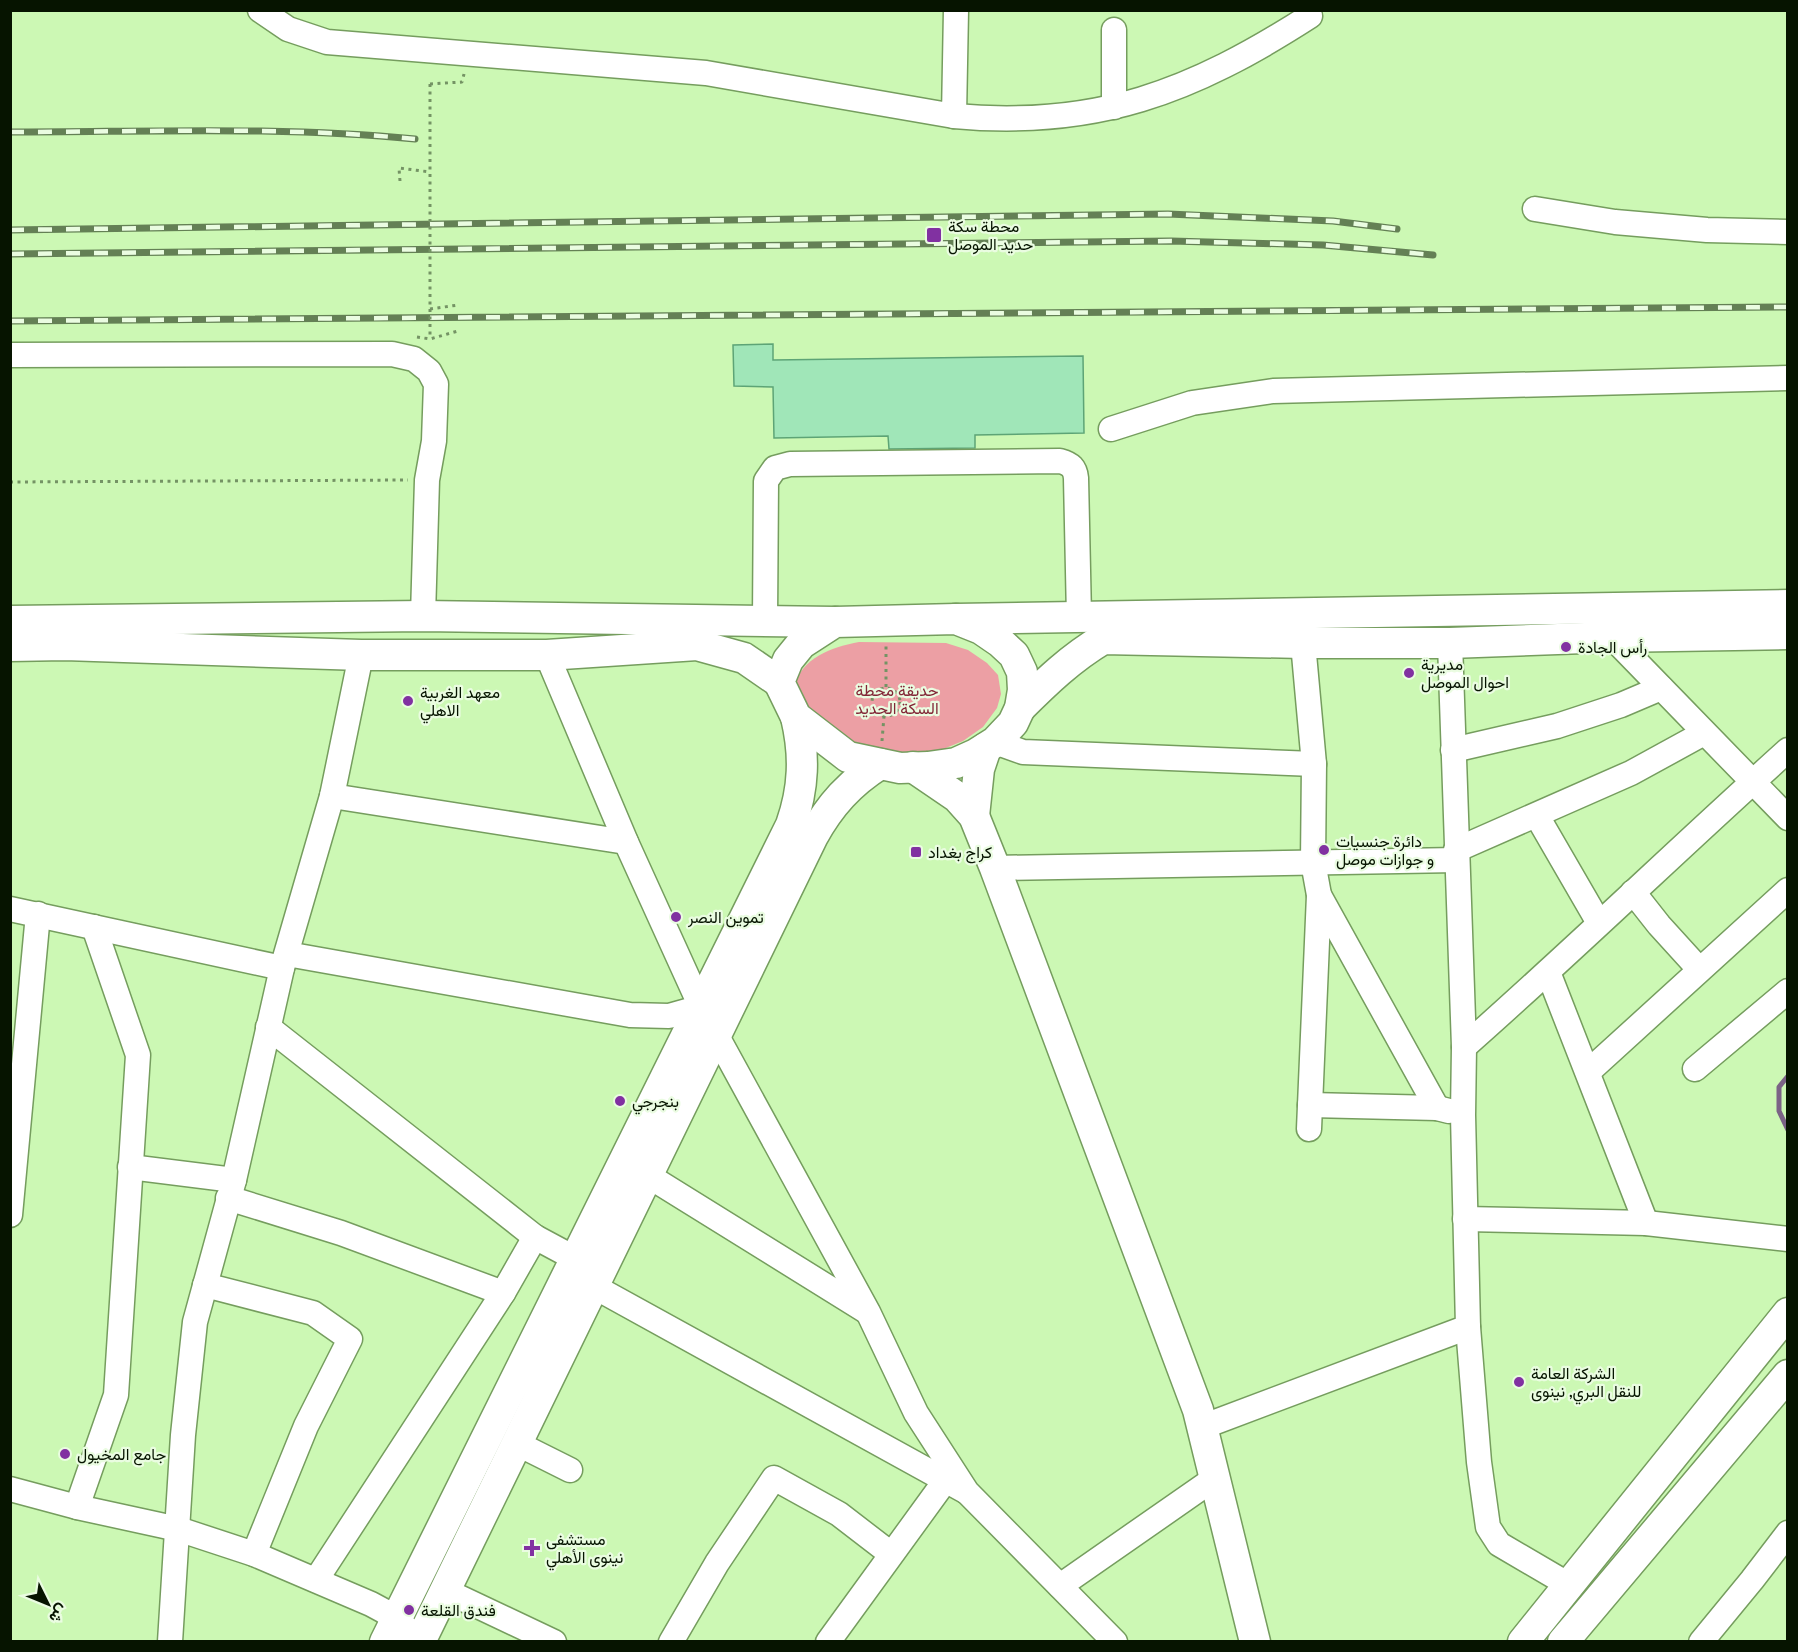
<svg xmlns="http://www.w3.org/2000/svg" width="1798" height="1652" font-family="Overpass,Vazirmatn,sans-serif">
<rect width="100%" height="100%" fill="#ccf8b4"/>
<path fill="#ec9fa4" d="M859,642L946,643L968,650L987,663L998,675L1001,694L997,708L983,727L963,741L936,752L902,756L848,745L807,713L794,687C801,658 832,647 859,642Z"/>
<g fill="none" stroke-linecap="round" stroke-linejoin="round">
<polyline stroke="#7b6386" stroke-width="5" points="1788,1076 1779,1087 1779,1111 1788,1130"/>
</g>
<polygon fill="#a0e6b8" stroke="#5da476" stroke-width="1.5" points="773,344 773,360 1083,356 1084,433 975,435 975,448 889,449 888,436 774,438 773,387 734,386 733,345"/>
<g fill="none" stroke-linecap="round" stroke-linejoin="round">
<defs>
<g id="minor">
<polyline points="260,10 288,29 327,42 706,73 954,116 956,10"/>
<polyline points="1114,30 1114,107"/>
<path d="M954,116C1096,129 1192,92 1310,16"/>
<polyline points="1535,209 1615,222 1707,230 1788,232"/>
<polyline points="10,355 392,354 414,359 429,371 436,384 434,441 427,480 423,616"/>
<polyline points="1111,429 1192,403 1273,391 1788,378"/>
<path d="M765,620L766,481L775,468L790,464L1060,461C1071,464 1075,468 1076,478L1079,617"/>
<polyline points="1612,637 1788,818"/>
<polyline points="1303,643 1314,764 1313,862 1319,895 1309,1129"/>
<polyline points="547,655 626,842 701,1007 868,1312 916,1413 967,1492 1115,1642"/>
<polyline points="995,742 1023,752 1314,764"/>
<polyline points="1453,750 1557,726 1621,705 1661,688"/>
<polyline points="332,796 626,842"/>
<polyline points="1537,816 1599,923"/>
<polyline points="1456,850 1631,773 1704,733"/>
<polyline points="995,868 1457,860"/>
<polyline points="1633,892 1659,925 1699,969"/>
<polyline points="1319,895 1437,1108"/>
<polyline points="10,909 282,968"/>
<polyline points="287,954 630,1015 669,1016 701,1007"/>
<polyline points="1548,972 1646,1223"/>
<polyline points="268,1027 535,1237 576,1259"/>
<path d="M1464,1047C1574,950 1679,848 1788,750"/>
<polyline points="1695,1069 1788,991"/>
<polyline points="1588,1072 1788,890"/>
<polyline points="1310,1105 1437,1108 1449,1111"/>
<polyline points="130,1167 234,1180"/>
<polyline points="647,1175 866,1311"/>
<polyline points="228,1198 341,1233 503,1293 535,1237"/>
<polyline points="10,1215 38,914"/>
<polyline points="1465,1219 1646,1223 1788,1239"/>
<polyline points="205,1285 313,1313 350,1339 306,1426 254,1554"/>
<polyline points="593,1286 965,1491"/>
<polyline points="1468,1327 1479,1462 1488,1527 1499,1544 1569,1585"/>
<polyline points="1202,1427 1468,1327 1463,1115 1464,1047 1450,643"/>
<polyline points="516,1443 570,1470"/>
<polyline points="10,1489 77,1507 178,1529 254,1554 371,1604 384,1611 410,1631"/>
<polyline points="77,1507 116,1395 138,1055 94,927"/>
<polyline points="316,1580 503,1293"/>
<polyline points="1060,1586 1215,1478"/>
<polyline points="444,1590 554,1642"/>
<polyline points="170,1642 183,1435 195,1322 234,1180 282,968 332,796 361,655"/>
<polyline points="671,1642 717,1563 774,1478 839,1514 891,1554"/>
<polyline points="828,1642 945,1481"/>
<polyline points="1701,1642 1752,1580 1788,1533"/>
</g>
<g id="major">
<polyline points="956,619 1788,605"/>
<polygon points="956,619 981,629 1000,642 1014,655 1022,672 1023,690 1020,708 1013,723 995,742 976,754 956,763 928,767 900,768 848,757 796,717 779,682 788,660 801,644 835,622"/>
<polyline points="10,621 423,616 835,622"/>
<polyline points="10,646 65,645 361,655 547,655 697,645 744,658 779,682"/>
<path d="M1020,708C1046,682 1071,658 1103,639L1303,643H1450L1612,637L1788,634"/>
<polyline points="913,767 957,797 974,816 995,868 1198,1410 1255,1642"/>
<polyline points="974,816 979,769 986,748"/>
<path d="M385,1642L791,825C804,788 805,755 796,717"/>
<path d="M420,1642L813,836C830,805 850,783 880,764"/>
<polyline points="1523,1642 1788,1313"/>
<polyline points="1563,1642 1788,1375"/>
</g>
</defs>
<use href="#minor" stroke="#759d5e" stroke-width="27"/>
<use href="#major" stroke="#759d5e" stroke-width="33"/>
<g stroke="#749364" stroke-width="3" stroke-dasharray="3 4.5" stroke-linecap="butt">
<polyline points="430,84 462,82 464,74"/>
<polyline points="400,181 399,168 430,172"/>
<polyline points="430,309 458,305"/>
<polyline points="417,337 430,339 458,331"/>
<polyline points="10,482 408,480"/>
<polyline points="886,687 886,644"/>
<circle cx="886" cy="702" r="14"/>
<polyline points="882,741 884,716"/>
</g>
<use href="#minor" stroke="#fff" stroke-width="24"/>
<use href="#major" stroke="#fff" stroke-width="30"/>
<defs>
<g id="rail">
<path d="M10,132C145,132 281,126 415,139"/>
<polyline points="10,230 1168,214 1333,221 1397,229"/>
<polyline points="10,254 1171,241 1323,245 1433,255"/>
<polyline points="10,321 1788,307"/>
</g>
</defs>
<use href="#rail" stroke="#648055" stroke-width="7"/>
<use href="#rail" stroke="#eafce1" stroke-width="4.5" stroke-dasharray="14" stroke-linecap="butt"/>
<polyline stroke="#749364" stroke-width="3" stroke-dasharray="3 4.5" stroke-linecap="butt" points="430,84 430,339"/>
</g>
<g fill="#8131a1" stroke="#eafce1" stroke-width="2">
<rect x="926" y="227" width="16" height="16" rx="3"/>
<circle cx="1566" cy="647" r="6"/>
<circle cx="1409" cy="673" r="6"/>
<circle cx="408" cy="701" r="6"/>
<circle cx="1324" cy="850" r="6"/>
<rect x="910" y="846" width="12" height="12" rx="3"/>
<circle cx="676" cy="917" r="6"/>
<circle cx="620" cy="1101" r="6"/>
<circle cx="1519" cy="1382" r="6"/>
<circle cx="65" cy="1454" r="6"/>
<path d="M529 1539h6v6h6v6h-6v6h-6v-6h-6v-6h6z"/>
<circle cx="409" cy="1610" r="6"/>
</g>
<g text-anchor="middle" stroke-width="4.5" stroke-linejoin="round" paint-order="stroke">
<g font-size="16" fill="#061400" stroke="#eafce1" text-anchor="start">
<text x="948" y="232">محطة سكة<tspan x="948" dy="18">حديد الموصل</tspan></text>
<text x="1578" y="653">رأس الجادة</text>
<text x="1421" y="670">مديرية<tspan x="1421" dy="18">احوال الموصل</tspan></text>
<text x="420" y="698">معهد الغربية<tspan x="420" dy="18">الاهلي</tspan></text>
<text x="1336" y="847">دائرة جنسيات<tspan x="1336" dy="18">و جوازات موصل</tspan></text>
<text x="928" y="858">كراج بغداد</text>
<text x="688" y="923">تموين النصر</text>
<text x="632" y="1107">بنجرجي</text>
<text x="1531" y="1379">الشركة العامة<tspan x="1531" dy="18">للنقل البري, نينوى</tspan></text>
<text x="77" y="1460">جامع المخيول</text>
<text x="546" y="1545">مستشفى<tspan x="546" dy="18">نينوى الأهلي</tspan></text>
<text x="421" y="1616">فندق القلعة</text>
</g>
<g font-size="16" fill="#822636" stroke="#eafce1">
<text x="897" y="696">حديقة محطة<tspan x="897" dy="18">السكة الحديد</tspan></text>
</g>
</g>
<rect width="1798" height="1652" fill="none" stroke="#061400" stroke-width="24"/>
<g transform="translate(48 1604) rotate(133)" stroke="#eafce1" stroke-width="4.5" paint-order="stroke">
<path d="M0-4.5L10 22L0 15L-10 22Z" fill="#061400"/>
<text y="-9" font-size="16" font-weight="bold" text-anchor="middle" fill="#061400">ش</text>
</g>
</svg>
